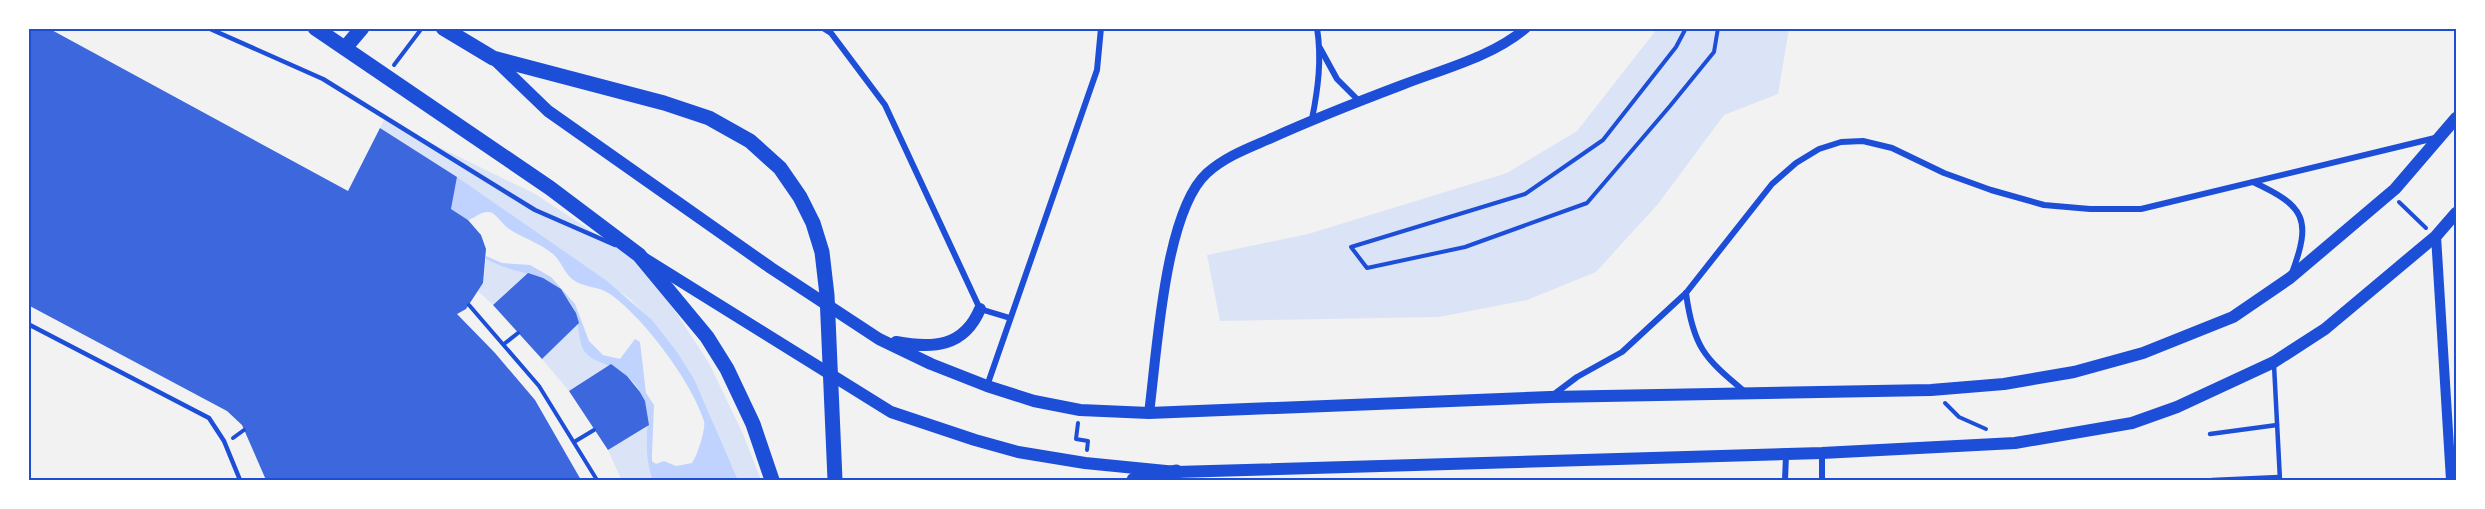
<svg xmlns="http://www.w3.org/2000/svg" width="2485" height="509" font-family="Signika,sans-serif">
<rect width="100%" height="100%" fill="#f2f2f2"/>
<g fill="#dbe4f7">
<polygon points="1657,29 1789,29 1778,94 1724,115 1658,204 1596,272 1527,300 1439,317 1220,321 1207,255 1308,234 1507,173 1577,131"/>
<path d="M384,120L535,194L633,258L671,305L709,363L743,434L761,480H738C734,469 728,458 723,447C698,384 679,347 630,299L457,177L380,128Z"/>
<polygon points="486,259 499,265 528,273 493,305 478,291 483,283"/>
<polygon points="579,323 580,343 601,362 611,364 569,391 542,359"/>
<polygon points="649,425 647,446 652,480 621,479 608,450"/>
</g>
<path fill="#bfd3fe" d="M457,177L607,281L652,320L677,352L694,379L738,480H652C650,470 647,460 647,449C646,419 653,401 628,377C615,364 594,364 585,352C576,340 581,323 574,309C552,268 520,278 486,259V256L502,263L530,265L551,277L575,304L589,341L603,355L620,359L635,339L640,342L646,393L654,405L652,454V461L656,464L664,461L676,466L692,463C697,457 706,429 704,421C692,382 643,317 610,294C599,286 583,288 572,279C564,272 561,261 553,254C540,243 523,238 509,229C503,225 495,212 489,212C481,211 475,218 468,220L451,209Z"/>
<g fill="#3d67dc">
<polygon points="28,28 48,28 348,191 380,128 457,177 451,209 468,220 481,235 486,249 483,283 466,309 457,314 495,353 535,400 581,480 266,480 242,425 227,411 28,305"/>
<polygon points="528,273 543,278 561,289 576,313 579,323 542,359 493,305"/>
<polygon points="611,364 627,376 640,392 645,401 649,425 608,450 569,391"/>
</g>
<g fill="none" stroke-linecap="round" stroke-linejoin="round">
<g stroke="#1d4ed8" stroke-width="4">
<polyline points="1686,28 1676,47 1603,140 1525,194 1351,247 1367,268 1465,247 1587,203 1670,106 1714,52 1718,28"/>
<polyline points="394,65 422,28"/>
<polyline points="2399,202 2426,228"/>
<polyline points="469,305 539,386 597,480"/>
<polyline points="504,344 518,333"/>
<polyline points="1945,403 1959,417 1986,429"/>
<polyline points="1078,423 1076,439 1088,441 1087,450"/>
<polyline points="233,438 244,430"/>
<polyline points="574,442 594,430"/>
</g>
<g stroke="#1d4ed8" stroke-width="4.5">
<polyline points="208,28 323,79 535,210 615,245"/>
<polyline points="28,324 209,418 224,441 240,480"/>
<polyline points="2274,365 2280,480"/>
<polyline points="2210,434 2277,425"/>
<polyline points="2212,480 2279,477"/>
</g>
<g stroke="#1d4ed8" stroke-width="6">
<polyline points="823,28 831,33 885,105 980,309 1010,318"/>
<polyline points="1320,48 1337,79 1359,101"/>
<path d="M1312,119C1318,89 1322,59 1317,28"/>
<path d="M2253,182C2305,206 2312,219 2292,273"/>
<path d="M1686,293C1693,346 1704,358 1744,391"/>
<polyline points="987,386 1097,70 1101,28"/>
<polyline points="1553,395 1577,377 1622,352 1686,293 1772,184 1796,163 1819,149 1841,142 1863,141 1892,148 1944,173 1991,190 2044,205 2090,209 2141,209 2435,138"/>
<polyline points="1785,480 1786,455"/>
<polyline points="1822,480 1822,453"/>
</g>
<g stroke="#1d4ed8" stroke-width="10">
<polyline points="2436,236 2451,480"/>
<path d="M1149,413C1157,354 1164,212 1207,173C1225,157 1246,149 1267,140C1311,120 1357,102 1402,85C1443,69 1492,57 1526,28"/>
</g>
<g stroke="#1d4ed8" stroke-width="12">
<polyline points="493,58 548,111 771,268 879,339 931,364 987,386 1034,401 1080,410 1149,413 1550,397 1931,390 2004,384 2074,372 2143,353 2233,317 2290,278 2395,189 2456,118"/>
<polyline points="645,259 891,412 975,440 1018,452 1085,463 1176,472 1822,453 2015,443 2132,423 2177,407 2274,362 2325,329 2436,236 2456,213"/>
<path d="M896,342C933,349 964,347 980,309"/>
</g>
<g stroke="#1d4ed8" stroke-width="15">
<polyline points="315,28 550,188 639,255 707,337 727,369 753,424 772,480"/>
<polyline points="443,28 493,58 664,103 709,118 750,141 780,168 800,197 813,223 822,252 827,295 835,480"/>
<polyline points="345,48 362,28"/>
<polyline points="1134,480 1176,472"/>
</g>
</g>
<rect width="2485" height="509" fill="none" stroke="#ffffff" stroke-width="60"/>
<rect x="30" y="30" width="2425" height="449" fill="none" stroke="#1d4ed8" stroke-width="2"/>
</svg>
